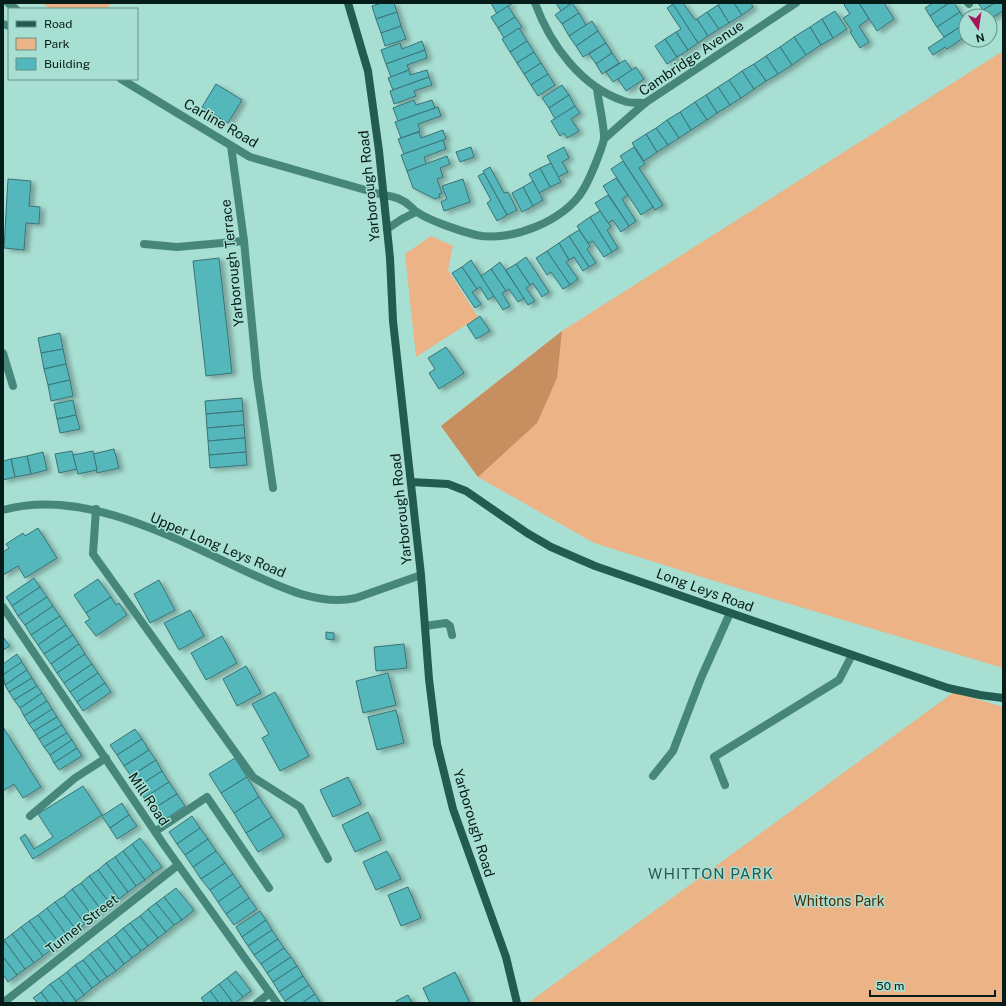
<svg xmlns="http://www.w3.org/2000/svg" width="1006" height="1006" font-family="'Public Sans',sans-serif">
<defs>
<filter id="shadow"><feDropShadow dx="4.5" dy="2.5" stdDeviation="2" flood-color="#0004"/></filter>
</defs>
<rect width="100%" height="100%" fill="#a8dfd3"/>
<g fill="#ebb386">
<polygon points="42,3 111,3 107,9 50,9"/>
<polygon points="1003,51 1003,668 737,588 594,543 478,477 441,426 562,331"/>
<polygon points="431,236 453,246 448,270 478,317 416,357 405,254"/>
<polygon points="954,692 1003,707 1003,1003 528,1003"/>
</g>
<polygon fill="#c78e5f" points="562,331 557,378 537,423 478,477 441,426"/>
<g fill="#52b7bc" stroke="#3b7375" filter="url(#shadow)">
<polygon points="381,3 394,3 397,12 376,19 372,6"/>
<polygon points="491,3 513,3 497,14"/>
<polygon points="556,3 573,3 561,11"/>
<polygon points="572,3 579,13 562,24 555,15"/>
<polygon points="672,3 683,3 695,20 697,19 708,36 698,43"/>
<polygon points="721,3 734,3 742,15 729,23 718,5"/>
<polygon points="734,3 751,3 753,7 742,15"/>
<polygon points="846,3 859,3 869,19 859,26 869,42 860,48 850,32 852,31 843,18 850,14 844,5"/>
<polygon points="859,3 884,3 894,19 877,31"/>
<polygon points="933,3 949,3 930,16 925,8"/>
<polygon points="949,3 954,3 960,12 937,27 930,16"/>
<polygon points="978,3 995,3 983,10"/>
<polygon points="995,3 1003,3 1003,11 990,19 990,16 987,16 983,10"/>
<polygon points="673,4 698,43 688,50 676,32 681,29 667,8"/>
<polygon points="718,5 729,23 719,29 707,12"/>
<polygon points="508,6 515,17 498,28 491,17"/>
<polygon points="835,11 847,29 833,38 822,19"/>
<polygon points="397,12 401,26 381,33 376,19"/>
<polygon points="707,12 719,29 708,36 697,19"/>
<polygon points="960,12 966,23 944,37 937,27"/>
<polygon points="579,13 586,25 569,36 562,24"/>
<polygon points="515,17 522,27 504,38 498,28"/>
<polygon points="822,19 833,38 821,45 810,27"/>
<polygon points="592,21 598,31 576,46 569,36"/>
<polygon points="966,23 966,36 947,49 945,47 933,55 928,48"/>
<polygon points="401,26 406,39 385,46 381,33"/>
<polygon points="810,27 821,45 806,55 794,37"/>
<polygon points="519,28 527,41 510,52 502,39"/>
<polygon points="598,31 606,43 583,57 576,46"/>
<polygon points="676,32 688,50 677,57 665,39"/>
<polygon points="794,37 806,55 792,65 780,47"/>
<polygon points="665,39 677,57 667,64 655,46"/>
<polygon points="422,41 425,50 386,64 381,50 400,43 402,49"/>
<polygon points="527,41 534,52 517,63 510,52"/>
<polygon points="606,43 612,53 596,64 589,54"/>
<polygon points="780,47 792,65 778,74 766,56"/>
<polygon points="425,50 427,58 407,65 409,70 391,77 386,64"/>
<polygon points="534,52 541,63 524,74 517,63"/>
<polygon points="612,53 619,63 602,74 596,64"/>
<polygon points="766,56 778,74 766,81 754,64"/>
<polygon points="625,60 632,70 613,82 606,72"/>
<polygon points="541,63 548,74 531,85 524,74"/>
<polygon points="754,64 766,81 754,89 742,71"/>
<polygon points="636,67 644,79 626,91 618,79"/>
<polygon points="409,70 410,75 427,70 429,77 393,90 388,78"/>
<polygon points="742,71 754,89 741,98 729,80"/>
<polygon points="548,74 555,85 538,96 531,85"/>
<polygon points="429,77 432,85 414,91 416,96 394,104 390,91"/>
<polygon points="729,80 741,98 730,105 718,87"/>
<polygon points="216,84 242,100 228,123 202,107"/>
<polygon points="562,85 569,95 549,108 542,98"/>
<polygon points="718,87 730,105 717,113 706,95"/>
<polygon points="569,95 575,106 555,119 549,108"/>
<polygon points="706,95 717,113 707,120 695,102"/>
<polygon points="414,100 416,105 432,100 435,108 398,121 393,108"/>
<polygon points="695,102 707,120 691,130 680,112"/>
<polygon points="575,106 580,113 571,119 579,131 567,138 564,133 560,136 551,121"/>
<polygon points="438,107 441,116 418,124 420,131 401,138 395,122"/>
<polygon points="680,112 691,130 679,138 667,120"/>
<polygon points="667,120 679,138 668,145 656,128"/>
<polygon points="656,128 668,145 657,152 646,134"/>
<polygon points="443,130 446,139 404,154 398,139 419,132 421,138"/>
<polygon points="646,134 657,152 644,161 632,143"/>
<polygon points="443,140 446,149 424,157 426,164 407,171 401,155"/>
<polygon points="471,147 474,157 460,162 456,152"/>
<polygon points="564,147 569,158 562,162 568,172 558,177 547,156"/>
<polygon points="634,147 645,164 639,168 663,205 655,210 620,156"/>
<polygon points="447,156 450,164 440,168 443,177 437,179 442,193 439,194 440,197 435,199 413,188 407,171"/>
<polygon points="623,161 653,207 641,215 611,169"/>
<polygon points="551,163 561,182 550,187 540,168"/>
<polygon points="490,167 504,193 508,192 517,210 507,215 483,171"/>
<polygon points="540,168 550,187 539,193 529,174"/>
<polygon points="484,173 507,215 497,221 487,203 491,200 478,176"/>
<polygon points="616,178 628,195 622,199 636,221 629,226 603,186"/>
<polygon points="8,179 31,181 29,206 40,207 39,224 26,223 24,250 4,248"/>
<polygon points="463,179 470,202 444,211 441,202 447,199 442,186"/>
<polygon points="533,181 543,200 533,206 523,187"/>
<polygon points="523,187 533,206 522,212 512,193"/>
<polygon points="608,195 629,226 621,232 613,220 608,223 595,203"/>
<polygon points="600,211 611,227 607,230 618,248 612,252 590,217"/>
<polygon points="590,217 612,252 604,257 593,241 588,243 577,226"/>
<polygon points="579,230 590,246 587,249 596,263 589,267 569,236"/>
<polygon points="569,236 589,267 583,271 574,257 569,260 559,243"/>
<polygon points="559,243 569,260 566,262 578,279 570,285 547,251"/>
<polygon points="547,251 570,285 563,289 551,272 547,275 536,258"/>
<polygon points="526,257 549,292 542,297 533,283 530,285 516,264"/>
<polygon points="219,258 232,373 206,376 193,261"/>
<polygon points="471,260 494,296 488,300 480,287 477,289 462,267"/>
<polygon points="500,262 524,298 518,302 509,289 506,291 491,269"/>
<polygon points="516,264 530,285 526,288 535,301 528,305 506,270"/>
<polygon points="462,267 477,289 472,292 481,304 475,308 452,273"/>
<polygon points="491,269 506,291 502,293 510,306 503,310 481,276"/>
<polygon points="480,316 490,331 476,339 467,325"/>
<polygon points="60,333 63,349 41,353 38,338"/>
<polygon points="446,347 464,373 439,389 429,373 435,369 428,358"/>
<polygon points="63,349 66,364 44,369 41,353"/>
<polygon points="66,364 70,380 48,385 44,369"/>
<polygon points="70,380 73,396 51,401 48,385"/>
<polygon points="242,398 243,411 206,414 205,401"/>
<polygon points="73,400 76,415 57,419 54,404"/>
<polygon points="243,411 244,425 207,428 206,414"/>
<polygon points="76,415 80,429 60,433 57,419"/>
<polygon points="244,425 245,438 208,441 207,428"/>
<polygon points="245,438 246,452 209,455 208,441"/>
<polygon points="114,449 119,468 97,473 93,454"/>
<polygon points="72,451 77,469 59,473 55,454"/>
<polygon points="93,451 97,470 78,474 73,455"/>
<polygon points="43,452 47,470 31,474 27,456"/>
<polygon points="246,452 247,465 210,468 209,455"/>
<polygon points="27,456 31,474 15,477 11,459"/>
<polygon points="11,459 15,477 3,480 3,461"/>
<polygon points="38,528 57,558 25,578 18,566 3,575 3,552 9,548 6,544 23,533 25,536"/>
<polygon points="34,578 40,587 12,606 6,597"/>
<polygon points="98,579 111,597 86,613 74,595"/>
<polygon points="159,580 175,610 150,623 134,594"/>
<polygon points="40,587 47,597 18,616 12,606"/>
<polygon points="47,597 53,606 25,625 18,616"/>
<polygon points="111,597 116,605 119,603 127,615 96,636 85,622 90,619 86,613"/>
<polygon points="53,606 60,616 31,635 25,625"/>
<polygon points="190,610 204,636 179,650 164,623"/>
<polygon points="60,616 66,625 38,645 31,635"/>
<polygon points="66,625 73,635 44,654 38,645"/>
<polygon points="326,632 334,633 334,640 326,639"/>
<polygon points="73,635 79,644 51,664 44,654"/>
<polygon points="222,636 237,663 206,680 191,653"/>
<polygon points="3,637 10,646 3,650"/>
<polygon points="79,644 85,654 57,673 51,664"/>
<polygon points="404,644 407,668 376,671 374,647"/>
<polygon points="17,654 22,662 3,675 3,664"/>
<polygon points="85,654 92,664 64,683 57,673"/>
<polygon points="22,662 27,670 5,685 3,675"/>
<polygon points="92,664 98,673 70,692 64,683"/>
<polygon points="246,666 261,693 237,706 223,679"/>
<polygon points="27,670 32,678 9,692 5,685"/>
<polygon points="98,673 105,683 77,702 70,692"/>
<polygon points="388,673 396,705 363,713 356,681"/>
<polygon points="32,678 37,686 14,700 9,692"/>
<polygon points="105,683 111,692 83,711 77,702"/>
<polygon points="37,686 42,693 20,708 14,700"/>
<polygon points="275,692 309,756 280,771 262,738 269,734 252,704"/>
<polygon points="42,693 47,701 24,716 20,708"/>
<polygon points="47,701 52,709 29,724 24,716"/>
<polygon points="52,709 57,717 34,731 29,724"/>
<polygon points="396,710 404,743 377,750 368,717"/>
<polygon points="57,717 62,725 39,739 34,731"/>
<polygon points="62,725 67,733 44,747 39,739"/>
<polygon points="3,727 41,787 23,798 14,784 3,791"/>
<polygon points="135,729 142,739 117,755 110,745"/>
<polygon points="67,733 72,740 50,755 44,747"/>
<polygon points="142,739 149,750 124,766 117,755"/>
<polygon points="72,740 77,748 54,763 50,755"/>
<polygon points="77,748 82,756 59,770 54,763"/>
<polygon points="149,750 156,760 131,776 124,766"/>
<polygon points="235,758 247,777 221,793 209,774"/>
<polygon points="156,760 162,771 137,787 131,776"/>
<polygon points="162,771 169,782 144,798 137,787"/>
<polygon points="247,777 259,797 234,813 221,793"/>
<polygon points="348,777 361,804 333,817 320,790"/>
<polygon points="169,782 177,794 153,809 144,798"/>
<polygon points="83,786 102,815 33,859 20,838 25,834 34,849 53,837 38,814"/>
<polygon points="177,794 185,806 161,822 153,809"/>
<polygon points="259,797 272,817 246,833 234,813"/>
<polygon points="122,803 129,815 110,828 102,816"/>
<polygon points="368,812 381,840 355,852 342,825"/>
<polygon points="129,815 137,826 117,839 110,828"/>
<polygon points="192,816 200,828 177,844 169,832"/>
<polygon points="272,817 284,836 258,852 246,833"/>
<polygon points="200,828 208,839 185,855 177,844"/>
<polygon points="140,838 162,867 153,873 132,844"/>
<polygon points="208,839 216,851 193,867 185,855"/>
<polygon points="132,844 153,873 145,880 123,851"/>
<polygon points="123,851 145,880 136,886 115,857"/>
<polygon points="216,851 225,863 201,879 193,867"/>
<polygon points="387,851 401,879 376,890 363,862"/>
<polygon points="115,857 136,886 128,892 106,863"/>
<polygon points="106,863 128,892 119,899 98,870"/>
<polygon points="225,863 233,874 210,890 201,879"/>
<polygon points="98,870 119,899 111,905 89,876"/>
<polygon points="233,874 241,886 218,902 210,890"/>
<polygon points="89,876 111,905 102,911 81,883"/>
<polygon points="81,883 102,911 94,918 72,889"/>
<polygon points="241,886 249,898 226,914 218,902"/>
<polygon points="408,887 421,918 401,926 388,895"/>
<polygon points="176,888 194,910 182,920 164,897"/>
<polygon points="72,889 94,918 85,924 64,896"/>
<polygon points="64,896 85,924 77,931 55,902"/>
<polygon points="164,897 182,920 174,925 156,903"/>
<polygon points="249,898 257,909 234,925 226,914"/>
<polygon points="55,902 77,931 68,937 47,908"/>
<polygon points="156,903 174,925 166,932 148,909"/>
<polygon points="47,908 68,937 60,944 38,915"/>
<polygon points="148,909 166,932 158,938 140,916"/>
<polygon points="260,911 266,920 242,937 236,927"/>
<polygon points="38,915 60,944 51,950 29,921"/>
<polygon points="140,916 158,938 148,946 130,923"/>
<polygon points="266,920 272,930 248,946 242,937"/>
<polygon points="29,921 51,950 43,956 21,927"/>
<polygon points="130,923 148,946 141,951 123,928"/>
<polygon points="21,927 43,956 34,963 12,934"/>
<polygon points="123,928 141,951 132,958 115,935"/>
<polygon points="272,930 278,939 254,955 248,946"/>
<polygon points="12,934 34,963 25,969 4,940"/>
<polygon points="115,935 132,958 124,964 107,941"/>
<polygon points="278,939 284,948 261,964 254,955"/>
<polygon points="4,940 25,969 17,975 3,957"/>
<polygon points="107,941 124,964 116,971 98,948"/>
<polygon points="98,948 116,971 107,977 90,954"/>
<polygon points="284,948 291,957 267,973 261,964"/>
<polygon points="90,954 107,977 100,982 83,960"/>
<polygon points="3,957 17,975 8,982 3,974"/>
<polygon points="291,957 297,966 273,982 267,973"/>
<polygon points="83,960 100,982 92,988 75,965"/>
<polygon points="75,965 92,988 84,995 67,972"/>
<polygon points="297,966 303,976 279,992 273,982"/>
<polygon points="236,971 251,991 243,997 227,978"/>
<polygon points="67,972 84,995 76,1001 59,978"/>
<polygon points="455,972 470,1003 430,1003 423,988"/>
<polygon points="303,976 309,985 285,1001 279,992"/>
<polygon points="59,978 76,1001 73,1003 65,1003 50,984"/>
<polygon points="227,978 243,997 235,1003 233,1003 219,984"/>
<polygon points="50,984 65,1003 49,1003 41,992"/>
<polygon points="219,984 233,1003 219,1003 210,991"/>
<polygon points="309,985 315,994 302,1003 287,1003 285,1001"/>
<polygon points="210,991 219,1003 205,1003 201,998"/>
<polygon points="41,992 49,1003 38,1003 33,998"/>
<polygon points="315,994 321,1003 302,1003"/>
<polygon points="408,995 412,1003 397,1003 396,1001"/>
</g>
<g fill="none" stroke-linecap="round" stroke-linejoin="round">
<g stroke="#47877b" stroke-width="8">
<polyline points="257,377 273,488"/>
<polyline points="96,509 93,554 253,777 300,807 328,859"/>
<polyline points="425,626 446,623 450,626 452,635"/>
<polyline points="653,776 673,751 701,678 730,613"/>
<polyline points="725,785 714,757 839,680 852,655"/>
<polyline points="30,816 75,778 106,758"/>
<polyline points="156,831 207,797 269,888"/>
</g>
<g stroke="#47877b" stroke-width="8">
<polyline points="8,3 16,9"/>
<path d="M535,3C550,44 581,87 624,101C630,104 639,102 645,103"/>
<polyline points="968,3 969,4"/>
<polyline points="3,24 9,26"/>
<path d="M121,79L250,157L383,195C393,196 403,199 410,206C413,208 414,211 417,212C430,221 460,231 476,235C510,243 566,220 583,190C589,181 602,149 604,139C605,129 598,100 597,88"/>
<polyline points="604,139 645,103 796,3"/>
<polyline points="231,146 244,241 257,377"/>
<polyline points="387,229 402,219 416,212"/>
<polyline points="144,244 177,247 244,241"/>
<polyline points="3,353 13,386"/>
<path d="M3,510C87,487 179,541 254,575C285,589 321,606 356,598L421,575"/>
<polyline points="3,607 164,845 277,1003"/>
<polyline points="3,1003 178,865"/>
<polyline points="257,1003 270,993"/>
</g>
<g stroke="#215b51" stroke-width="8">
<polyline points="348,3 368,71 379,151 390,258 393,321 421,575 429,679 437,744 453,809 506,957 517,1003"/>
<polyline points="411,482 448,484 466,491 527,533 551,547 595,566 948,688 980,695 1003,698"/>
</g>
</g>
<g text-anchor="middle" stroke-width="3" stroke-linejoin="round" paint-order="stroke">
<g font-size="14" fill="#061c18" stroke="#a8dfd3">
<text transform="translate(691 58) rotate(-34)" y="5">Cambridge Avenue</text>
<text transform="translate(221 123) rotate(30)" y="5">Carline Road</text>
<text transform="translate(369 186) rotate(-96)" y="5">Yarborough Road</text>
<text transform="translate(232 263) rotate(-96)" y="5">Yarborough Terrace</text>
<text transform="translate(401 509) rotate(-96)" y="5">Yarborough Road</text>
<text transform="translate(218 545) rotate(23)" y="5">Upper Long Leys Road</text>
<text transform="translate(705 590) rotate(20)" y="5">Long Leys Road</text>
<text transform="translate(149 799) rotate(56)" y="5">Mill Road</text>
<text transform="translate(474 823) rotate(73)" y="5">Yarborough Road</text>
<text transform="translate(82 924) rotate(-38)" y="5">Turner Street</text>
</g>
<g font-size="14" fill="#4f2a03" stroke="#a8dfd3">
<text x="839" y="906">Whittons Park</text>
</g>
<g font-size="15" letter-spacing="1" fill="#265b52" stroke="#a8dfd3">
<text x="711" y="879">WHITTON PARK</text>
</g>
</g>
<rect width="1006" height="1006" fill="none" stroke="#061c18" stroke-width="8"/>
<rect x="8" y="8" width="130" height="72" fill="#a8dfd3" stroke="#679188"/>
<rect x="16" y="21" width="20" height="6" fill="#215b51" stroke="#679188"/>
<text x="44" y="28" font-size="12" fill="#061c18">Road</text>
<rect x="16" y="38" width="20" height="12" fill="#ebb386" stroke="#679188"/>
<text x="44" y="48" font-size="12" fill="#061c18">Park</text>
<rect x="16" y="58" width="20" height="12" fill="#52b7bc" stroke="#679188"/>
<text x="44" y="68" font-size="12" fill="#061c18">Building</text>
<g transform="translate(978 28) rotate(167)"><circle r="19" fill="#a8dfd3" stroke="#679188"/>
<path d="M0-3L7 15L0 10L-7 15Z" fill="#a61759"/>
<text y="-6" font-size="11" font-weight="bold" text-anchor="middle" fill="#061c18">N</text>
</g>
<path d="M870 990v6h125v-6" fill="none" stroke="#061c18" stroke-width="2"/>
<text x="876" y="990" font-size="12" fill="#061c18" stroke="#a8dfd3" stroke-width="3" paint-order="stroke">50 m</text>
</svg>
